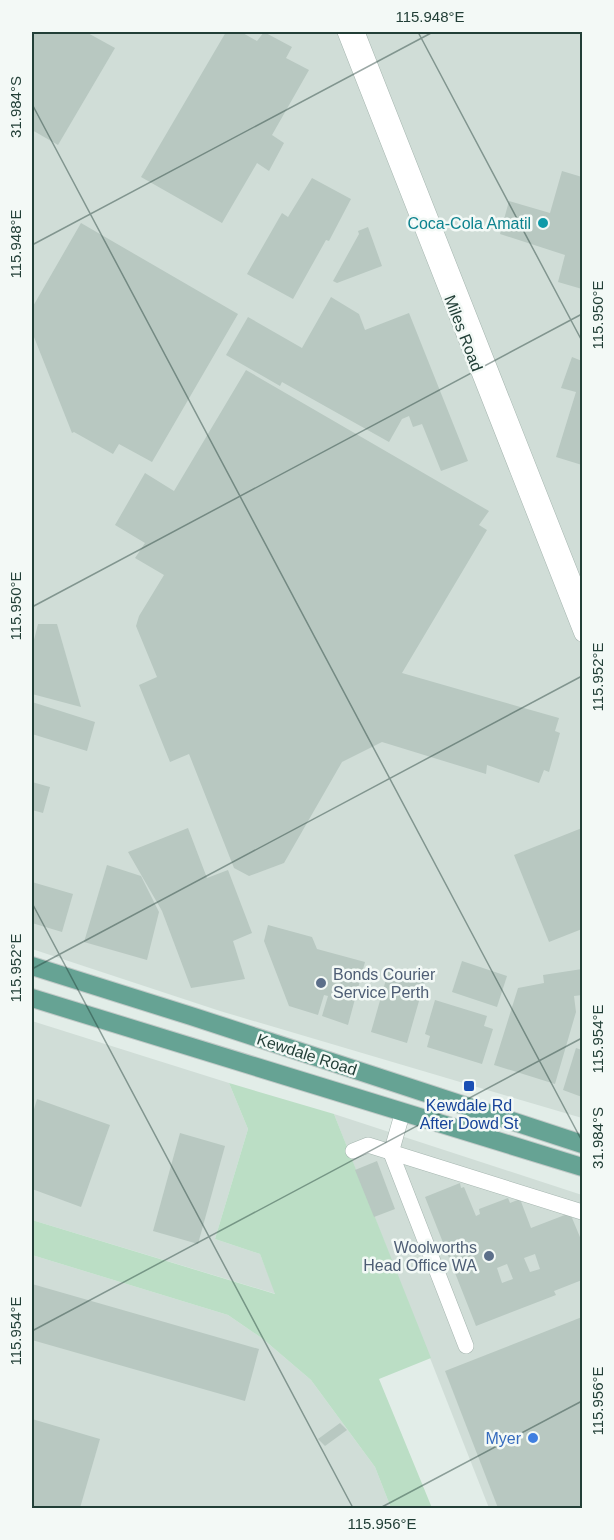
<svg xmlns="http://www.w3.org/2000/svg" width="614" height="1540" font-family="Helvetica,sans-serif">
<rect width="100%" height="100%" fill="#e2ede8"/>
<g fill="#d0ddd7">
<polygon points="32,32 582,32 582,1118 220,1011 32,949"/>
<polygon points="32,1021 229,1083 248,1129 215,1239 260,1254 276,1294 32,1220"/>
<polygon points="334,1114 582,1195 582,1508 489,1508"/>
<polygon points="32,1255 228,1315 263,1339 311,1380 375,1467 391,1508 32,1508"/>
</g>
<polygon fill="#bbdec5" points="229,1083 334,1114 431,1358 379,1379 432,1508 391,1508 375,1467 311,1380 263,1339 228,1315 32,1255 32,1220 275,1294 260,1254 215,1239 248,1129"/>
<g fill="#b8c8c1" fill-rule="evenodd">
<polygon points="32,32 86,32 115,48 58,145 32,130"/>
<polygon points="226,32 241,32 257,41 264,32 292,47 286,58 309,70 272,135 284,143 269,171 257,163 222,223 141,177"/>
<polygon points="562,171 582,177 582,289 558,282 565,255 500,234 509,201 550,213"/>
<polygon points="312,178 351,199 329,241 326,240 293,299 247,274 282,213 288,217"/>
<polygon points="81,223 238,314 152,462 119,444 113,454 74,432 72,433 32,332 32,308"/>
<polygon points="368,227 382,266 337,283 333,281 359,234 358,231"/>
<polygon points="331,297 359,314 365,330 409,313 468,461 441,471 422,424 413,427 409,416 402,419 389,442 282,382 280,386 226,355 248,317 302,348"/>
<polygon points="572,357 582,361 582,465 556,457 576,392 561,388"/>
<polygon points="246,370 489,511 479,525 487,530 402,673 559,718 555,731 560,733 549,772 544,770 539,783 487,765 486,774 382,742 342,762 284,863 249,876 234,868 189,754 170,762 139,685 157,677 136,626 139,616 164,575 135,558 145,543 115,525 145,473 174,491"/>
<polygon points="38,624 57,624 81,707 32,694 32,648"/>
<polygon points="32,702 95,722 87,751 32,734"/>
<polygon points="32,782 50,787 43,813 32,810"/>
<polygon points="188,828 207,878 228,870 252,933 233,941 245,979 191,988 162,911 128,852"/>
<polygon points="582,828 582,929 549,942 514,855"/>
<polygon points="107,865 141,876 159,912 147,960 84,942"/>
<polygon points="32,882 73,894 62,932 32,923"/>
<polygon points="268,925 312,937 317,949 365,962 348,1025 322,1016 328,996 324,995 318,1015 289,1006 264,941"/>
<polygon points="462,961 507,976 497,1007 452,992"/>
<polygon points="389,969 425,980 407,1043 371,1032"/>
<polygon points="582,969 582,995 574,996 576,1012 555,1084 494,1065 518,988 544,983 543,975"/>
<polygon points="435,1000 487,1016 484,1026 493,1029 482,1064 427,1047 430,1036 425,1034"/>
<polygon points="576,1048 582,1050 582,1097 563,1090"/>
<polygon points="37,1099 110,1125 81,1207 32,1189 32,1116"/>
<polygon points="180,1133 225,1146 198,1244 153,1231"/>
<polygon points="377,1161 395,1209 374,1217 355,1170"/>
<path d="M460,1183L461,1188L464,1187L476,1216L480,1214L479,1209L508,1198L510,1203L520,1199L531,1228L570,1213L582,1242V1280L554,1291L556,1295L476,1326L425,1197ZM535,1254L540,1269L530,1272L524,1258ZM507,1264L513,1279L502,1283L497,1268Z"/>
<polygon points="32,1284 259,1349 245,1401 32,1340"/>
<polygon points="582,1317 582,1508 498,1508 445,1371"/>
<polygon points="32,1419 100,1439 80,1508 32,1508"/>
<polygon points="340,1423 347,1430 325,1446 318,1439"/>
</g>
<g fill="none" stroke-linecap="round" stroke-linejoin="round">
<defs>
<g id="minor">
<polyline points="345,32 582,634"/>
<polyline points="357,32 582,602"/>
<polyline points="403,1111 391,1153 466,1346"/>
<polyline points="353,1151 368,1145 582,1212"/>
</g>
<g id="major">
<polyline points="32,966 191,1016 582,1144"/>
<polyline points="32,998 582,1167"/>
</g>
</defs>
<use href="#minor" stroke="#a5b5af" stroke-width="16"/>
<use href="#major" stroke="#c1c9c7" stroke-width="20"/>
<use href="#minor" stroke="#fff" stroke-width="15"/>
<use href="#major" stroke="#66a394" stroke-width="18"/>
</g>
<path fill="none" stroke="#223f37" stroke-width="1.5" stroke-opacity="0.45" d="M418,32L582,341M32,104L582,1141M32,245L433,32M32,607L582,314M32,903L353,1508M32,969L582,676M32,1331L582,1038M380,1508L582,1401"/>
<circle fill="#0f9aa8" stroke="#f3f9f6" stroke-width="2" cx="543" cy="223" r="6"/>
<g fill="#5c6f8a" stroke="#f3f9f6" stroke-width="2">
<circle cx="321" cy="983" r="6"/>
<circle cx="489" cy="1256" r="6"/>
</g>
<rect fill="#1a4fb4" stroke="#f3f9f6" stroke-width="2" x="463" y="1080" width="12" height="12" rx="3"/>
<circle fill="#3f7fe0" stroke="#f3f9f6" stroke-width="2" cx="533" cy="1438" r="6"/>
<g text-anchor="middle" stroke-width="5" stroke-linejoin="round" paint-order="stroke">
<g font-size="16" fill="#0d838f" stroke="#f3f9f6" text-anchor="end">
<text x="531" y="229">Coca-Cola Amatil</text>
</g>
<g font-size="16" fill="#223f37" stroke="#f3f9f6">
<text transform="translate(464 333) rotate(69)" y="6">Miles Road</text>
<text transform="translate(307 1054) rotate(18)" y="6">Kewdale Road</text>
</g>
<g font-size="16" fill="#4e5e75" stroke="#f3f9f6" text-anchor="start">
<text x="333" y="980">Bonds Courier<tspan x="333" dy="18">Service Perth</tspan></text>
<text x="477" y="1253" text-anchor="end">Woolworths<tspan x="477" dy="18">Head Office WA</tspan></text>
</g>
<g font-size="16" fill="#164399" stroke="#f3f9f6">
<text x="469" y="1111">Kewdale Rd<tspan x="469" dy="18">After Dowd St</tspan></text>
</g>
<g font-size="16" fill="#366cbe" stroke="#f3f9f6" text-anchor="end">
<text x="521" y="1444">Myer</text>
</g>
</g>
<rect width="614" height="1540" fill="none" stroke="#f3f9f6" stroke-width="66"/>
<rect x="33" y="33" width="548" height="1474" fill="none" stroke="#223f37" stroke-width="2"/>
<g font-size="15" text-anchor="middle" fill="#223f37">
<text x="430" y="22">115.948°E</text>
<text transform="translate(16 107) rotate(-90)" y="5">31.984°S</text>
<text transform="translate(16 244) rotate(-90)" y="5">115.948°E</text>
<text transform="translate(598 315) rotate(-90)" y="5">115.950°E</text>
<text transform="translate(16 606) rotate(-90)" y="5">115.950°E</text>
<text transform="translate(598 677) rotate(-90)" y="5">115.952°E</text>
<text transform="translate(16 968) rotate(-90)" y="5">115.952°E</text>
<text transform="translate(598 1039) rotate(-90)" y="5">115.954°E</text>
<text transform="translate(598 1138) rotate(-90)" y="5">31.984°S</text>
<text transform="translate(16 1331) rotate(-90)" y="5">115.954°E</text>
<text transform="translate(598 1401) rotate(-90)" y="5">115.956°E</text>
<text x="382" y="1529">115.956°E</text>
</g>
</svg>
